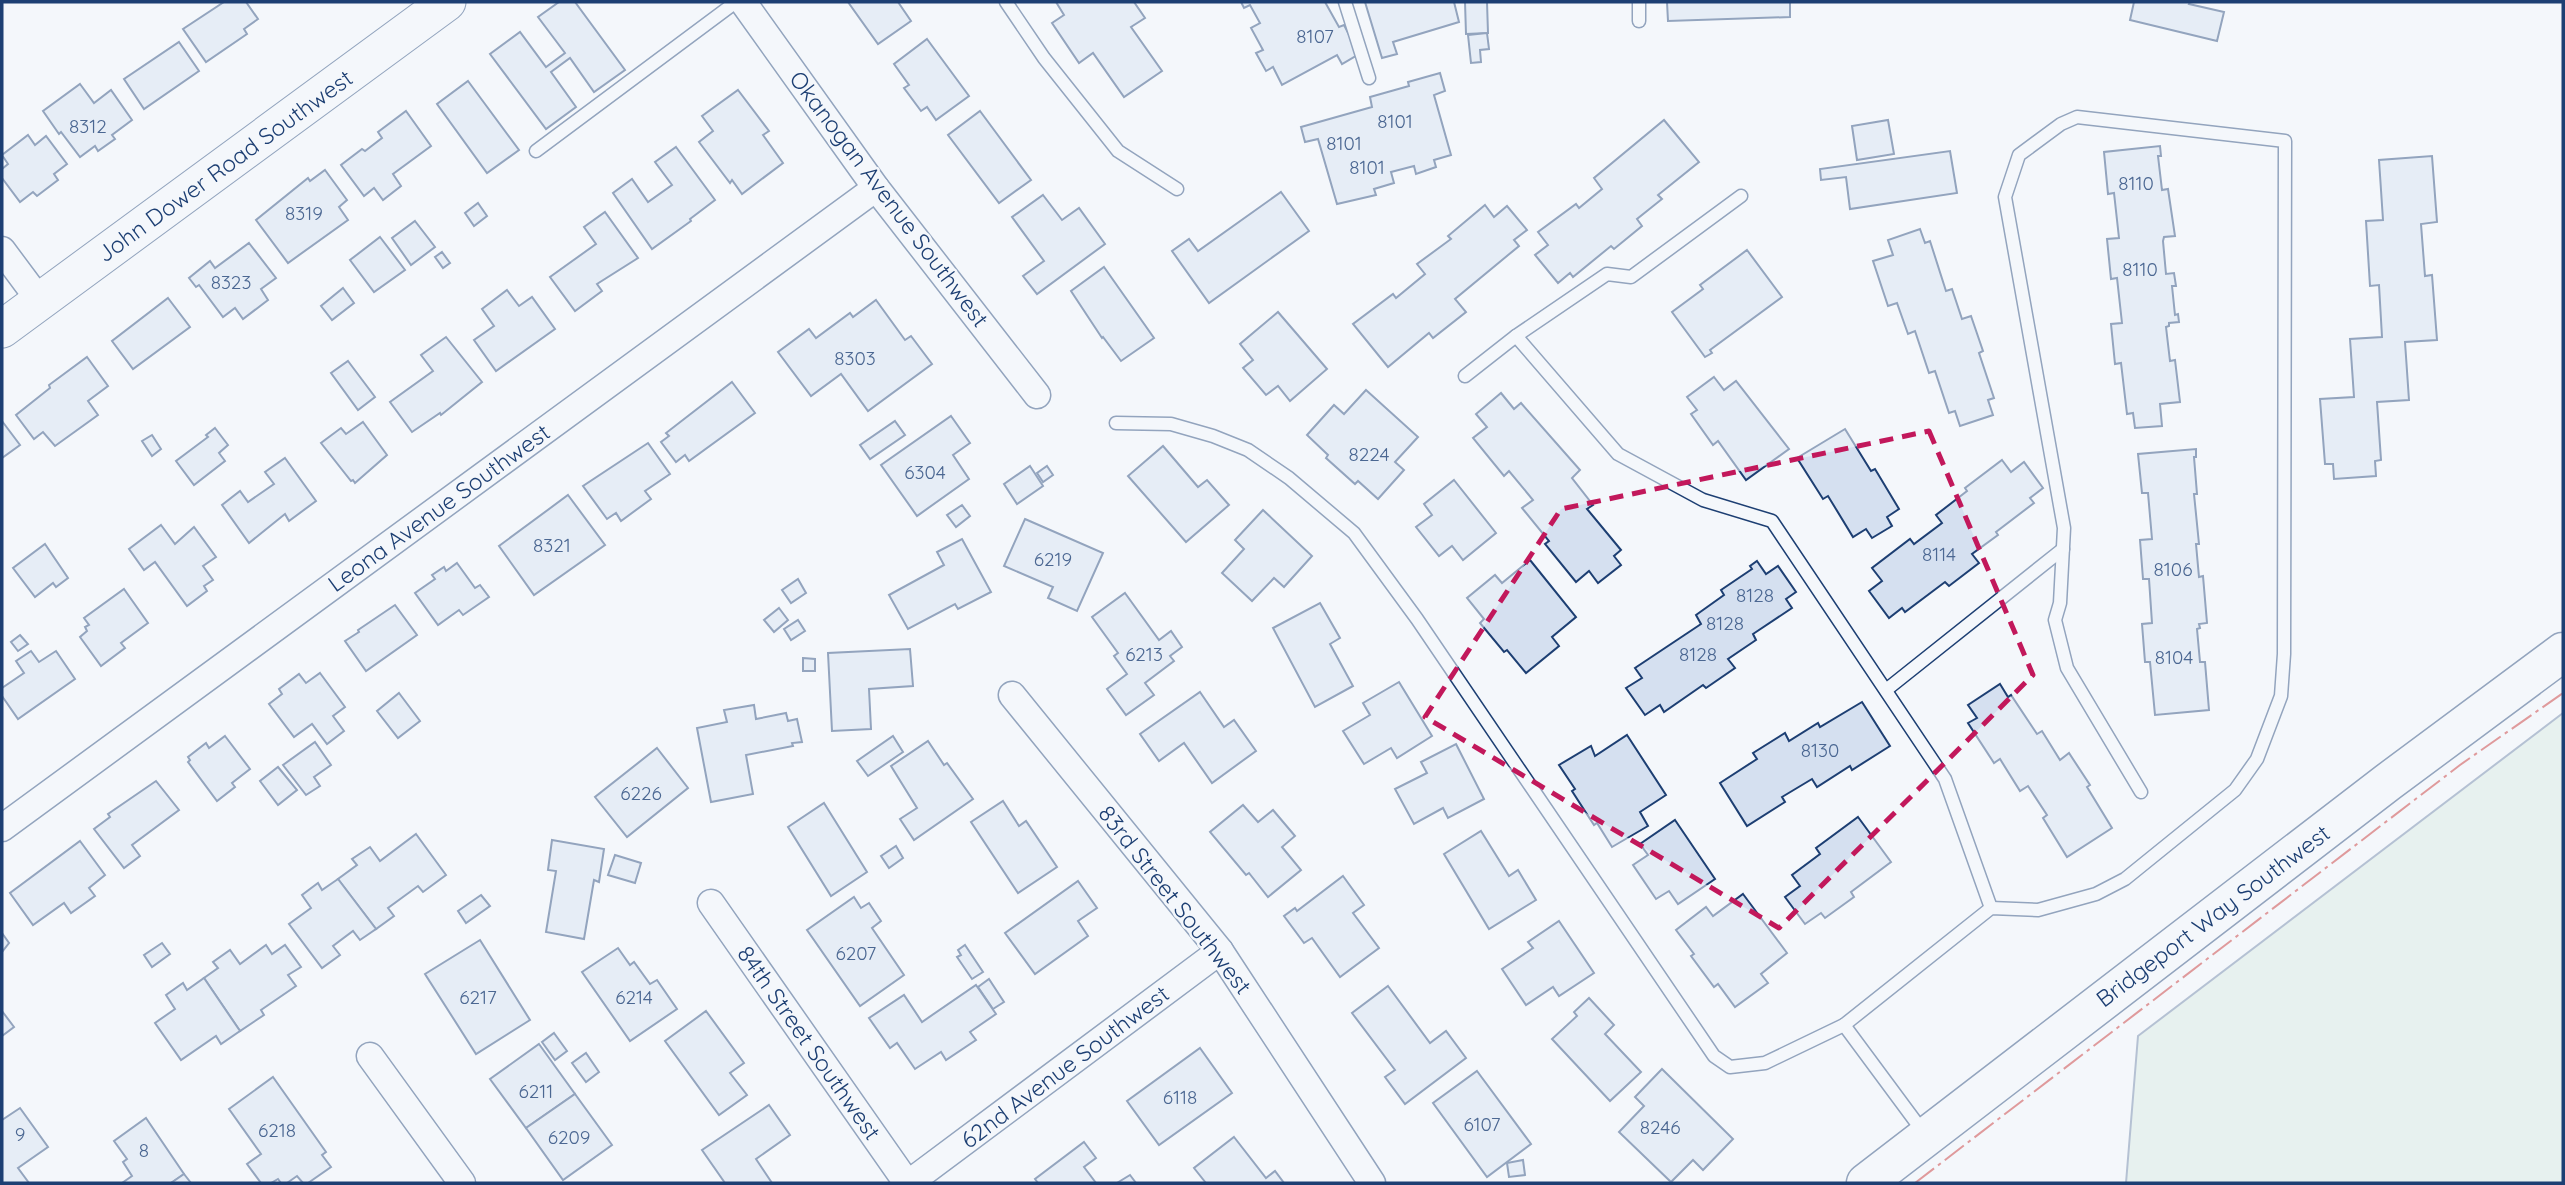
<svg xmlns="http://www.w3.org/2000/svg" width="2565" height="1185" font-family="Quicksand,sans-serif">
<rect width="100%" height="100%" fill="#f4f7fb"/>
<polygon fill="#d7e8df" stroke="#687fa3" stroke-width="2" points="2563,713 2563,1183 2126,1183 2138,1036"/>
<g fill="#d5e0f0" stroke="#1d3f73" stroke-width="2">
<polygon points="224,2 246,2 258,19 244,29 247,34 206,62 183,29"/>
<polygon points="559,2 575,2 625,70 594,92 570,58 551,72 576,107 546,129 490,54 520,32 546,67 565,53 538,17"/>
<polygon points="848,2 898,2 911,21 878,44"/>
<polygon points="1056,2 1134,2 1145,18 1131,27 1162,71 1124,97 1093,53 1079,63 1052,23 1064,15"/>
<polygon points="1241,2 1325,2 1339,27 1344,25 1359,54 1342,64 1337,55 1282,85 1273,67 1266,71 1256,53 1263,50 1251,28 1260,23 1250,5 1244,8"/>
<polygon points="1365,2 1454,2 1459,22 1393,42 1397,54 1382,58"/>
<polygon points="1465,2 1487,2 1488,33 1466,34"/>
<polygon points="1667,2 1790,2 1790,17 1668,21"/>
<polygon points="2134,2 2190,2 2189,4 2224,12 2217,41 2130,20"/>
<polygon points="1487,33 1489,49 1480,50 1481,62 1471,63 1468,35"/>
<polygon points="927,39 969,96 936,120 927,107 921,111 904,88 909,85 894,64"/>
<polygon points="179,42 199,71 144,109 124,79"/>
<polygon points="1440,73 1445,91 1434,95 1451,155 1434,160 1436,167 1416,174 1414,166 1391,172 1394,183 1374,189 1376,195 1337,204 1318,139 1305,142 1301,127 1372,107 1370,97 1409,86 1408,82"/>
<polygon points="468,81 519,150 487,173 437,104"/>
<polygon points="80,84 94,103 111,90 132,120 112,135 115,139 98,151 95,146 80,157 61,132 59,134 43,111"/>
<polygon points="738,90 769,131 763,135 783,163 742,194 732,180 730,183 699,142 713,131 702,116"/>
<polygon points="406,111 431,146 393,174 401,186 383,200 374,188 364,196 341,165 362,149 365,151 382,138 378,132"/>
<polygon points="980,111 1031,180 999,203 948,135"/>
<polygon points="1664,120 1699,162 1658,195 1662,199 1637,219 1642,226 1614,249 1611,246 1573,277 1570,273 1558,283 1535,255 1548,245 1538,232 1576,204 1579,208 1602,189 1594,178"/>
<polygon points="1888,120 1894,154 1857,160 1852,126"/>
<polygon points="28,135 35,145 46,136 67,164 54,174 58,180 37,196 33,192 20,202 2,178 2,169 8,164 2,155"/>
<polygon points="2160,146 2161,156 2158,156 2162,190 2168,189 2175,236 2164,237 2163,241 2166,274 2174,273 2176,286 2172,286 2175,315 2178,314 2179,322 2169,323 2169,326 2166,327 2170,361 2175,360 2180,402 2160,404 2162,426 2135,428 2133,413 2127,414 2121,363 2115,364 2111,324 2122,323 2117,278 2111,279 2107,239 2119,238 2114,193 2108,194 2104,152"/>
<polygon points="676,147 715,200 690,219 691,221 652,249 613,193 632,179 648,202 672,185 655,162"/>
<polygon points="1950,151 1957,193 1850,209 1846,177 1821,180 1820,169"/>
<polygon points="2432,156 2437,222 2421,224 2425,276 2432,275 2437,340 2405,342 2409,400 2377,402 2381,460 2375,461 2376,476 2334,479 2333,464 2325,464 2320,399 2354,397 2350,339 2382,337 2379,285 2370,286 2366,221 2383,220 2379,160"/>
<polygon points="325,170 347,200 339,207 348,220 288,263 256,220 308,178 310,181"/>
<polygon points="1281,192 1309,231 1209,303 1172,251 1189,239 1198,251"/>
<polygon points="1043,195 1062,220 1079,208 1105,244 1037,294 1023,276 1044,261 1012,217"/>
<polygon points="478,203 487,216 474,226 465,213"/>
<polygon points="1485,205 1494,217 1507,206 1527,230 1514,240 1519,246 1455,299 1466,312 1433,338 1429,333 1388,367 1353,324 1393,294 1396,298 1425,274 1417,264 1451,239 1448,236"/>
<polygon points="605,212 638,258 597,284 602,291 575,311 550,277 596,244 584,227"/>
<polygon points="415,221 435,247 411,265 392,238"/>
<polygon points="1920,229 1925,243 1930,241 1946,291 1952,289 1962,319 1971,316 1983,351 1979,353 1994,398 1988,400 1993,415 1960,426 1955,411 1949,413 1935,371 1929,373 1915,331 1908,334 1897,303 1888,306 1873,261 1893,255 1888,240"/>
<polygon points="380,237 405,270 374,292 350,260"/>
<polygon points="249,243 276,278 261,289 268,300 243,319 235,308 223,317 199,285 196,287 189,278 210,261 215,268"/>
<polygon points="1747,250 1782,297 1710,350 1712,353 1705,357 1672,312 1703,289 1700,285"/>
<polygon points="442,252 450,263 443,268 435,257"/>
<polygon points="1104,267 1154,338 1121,361 1103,337 1102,338 1071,291"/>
<polygon points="343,288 354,303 332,320 321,306"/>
<polygon points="507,290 519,306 532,297 555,329 496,371 474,340 494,326 482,309"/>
<polygon points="168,298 190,327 133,369 112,341"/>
<polygon points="876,300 905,340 911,336 932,364 868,411 841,374 811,396 778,352 809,329 816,338 850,313 853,317"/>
<polygon points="1278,312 1327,369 1290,401 1278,386 1266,395 1243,368 1253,360 1240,344"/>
<polygon points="446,337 482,382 441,415 440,413 412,432 390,402 433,371 421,355"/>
<polygon points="87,357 108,386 88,401 98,415 55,446 43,432 34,439 16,415 50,388 49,385"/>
<polygon points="348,361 375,397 358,410 331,373"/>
<polygon points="1714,377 1724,390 1736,381 1789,449 1746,480 1718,441 1713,445 1691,414 1697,410 1687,397"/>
<polygon points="732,382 755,413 689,461 685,455 676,462 661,442 669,436 666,433"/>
<polygon points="1366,390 1418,437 1395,462 1404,470 1378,499 1358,481 1355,484 1326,458 1328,455 1307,435 1334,405 1344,414"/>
<polygon points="1501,393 1514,409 1521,403 1580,470 1572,478 1593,505 1587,509 1621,550 1614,556 1621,565 1598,583 1589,571 1576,582 1545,544 1549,541 1522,508 1533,500 1509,471 1504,476 1473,438 1487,427 1476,414"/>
<polygon points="951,416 970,443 953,455 969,479 917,516 881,465"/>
<polygon points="2,421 20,445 2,458"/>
<polygon points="895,421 905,435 870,459 860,445"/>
<polygon points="363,422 387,455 355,483 353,480 351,481 321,443 341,428 346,434"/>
<polygon points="215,428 228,445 219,453 225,461 194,485 176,461 208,437 206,435"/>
<polygon points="1845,429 1871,471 1875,469 1899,509 1887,517 1892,526 1872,538 1866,529 1853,537 1828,496 1823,499 1797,458"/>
<polygon points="152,435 161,449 152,456 142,441"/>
<polygon points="648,443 670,474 645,491 651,499 621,521 616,513 607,519 583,486"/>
<polygon points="1163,446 1198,487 1207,480 1229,505 1186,542 1128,476"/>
<polygon points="2196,449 2196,457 2194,457 2197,494 2194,494 2199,544 2196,544 2199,577 2203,576 2207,623 2199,624 2200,628 2197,629 2200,662 2205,662 2209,710 2155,715 2150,662 2145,662 2142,624 2152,623 2149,579 2143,579 2140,540 2152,539 2148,493 2142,493 2138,454"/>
<polygon points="285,458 316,501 289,521 285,514 249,543 222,505 240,491 248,502 274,484 265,472"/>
<polygon points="2002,460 2011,472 2024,462 2043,488 2030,498 2034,503 1996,532 1998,535 1972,554 1979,563 1949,586 1945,582 1905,612 1902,608 1889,618 1869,591 1882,581 1872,568 1910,539 1914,544 1942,523 1936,515 1967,491 1965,488"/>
<polygon points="1030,466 1043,486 1017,504 1004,484"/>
<polygon points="1047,466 1053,475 1043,482 1037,473"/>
<polygon points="1454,480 1496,533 1463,560 1452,546 1439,556 1416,527 1432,515 1424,504"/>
<polygon points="568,495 605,545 534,595 499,546"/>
<polygon points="962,505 970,516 956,527 947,515"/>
<polygon points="1263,510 1312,556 1284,587 1274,578 1252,601 1222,573 1244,549 1235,540"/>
<polygon points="1025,519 1103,553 1077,611 1048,598 1053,587 1004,566"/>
<polygon points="161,525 175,544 194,527 216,557 203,566 213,580 204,586 207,591 187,606 155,562 144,570 129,549"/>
<polygon points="962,539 991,592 958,609 955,604 908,629 889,595 944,565 937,552"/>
<polygon points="45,544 68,578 56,587 53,583 35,597 13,568"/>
<polygon points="1530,560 1576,617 1552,637 1559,646 1526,673 1507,650 1504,652 1480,623 1484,619 1467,598 1495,575 1502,583"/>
<polygon points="1757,561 1766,574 1778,566 1796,592 1786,599 1792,608 1753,634 1756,640 1728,659 1735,668 1706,688 1703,685 1664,712 1660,705 1645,715 1626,688 1642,678 1635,668 1701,624 1696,615 1724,595 1721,590 1752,569 1750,566"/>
<polygon points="457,563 475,588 480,585 489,597 463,615 459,610 438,625 415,593 435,579 432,575 444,567 446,571"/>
<polygon points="798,579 806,593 791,603 782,590"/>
<polygon points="124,589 148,623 121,643 125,648 101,666 80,637 87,631 85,627 89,625 84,618"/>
<polygon points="1125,593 1159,640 1171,631 1182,647 1170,656 1174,661 1145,683 1154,695 1126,715 1107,689 1127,674 1114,656 1118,653 1092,617"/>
<polygon points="1320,603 1340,638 1330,644 1353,686 1315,707 1273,628"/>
<polygon points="395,605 417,635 366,671 345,641 359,632 358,630"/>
<polygon points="779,608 788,620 774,632 764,620"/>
<polygon points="798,620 805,631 791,640 784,629"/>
<polygon points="20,635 28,644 18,651 11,642"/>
<polygon points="910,649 913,686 869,689 871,729 832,731 828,653"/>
<polygon points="31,651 39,662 56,651 75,679 18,719 2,696 2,688 24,673 16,661"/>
<polygon points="803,658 815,659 815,671 803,671"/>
<polygon points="320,673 345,707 333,716 344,731 327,744 312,724 294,737 269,704 282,694 279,689 299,674 306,683"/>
<polygon points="1399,682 1432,736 1397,758 1391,748 1364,764 1343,731 1370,715 1363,703"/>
<polygon points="2000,684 2008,697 2011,695 2037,734 2042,731 2060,760 2069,753 2090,785 2087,787 2112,828 2067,857 2043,818 2047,815 2028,786 2020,791 2000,759 1994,763 1968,723 1977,718 1968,705"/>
<polygon points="1200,692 1224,727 1234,720 1256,751 1212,783 1184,743 1159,761 1140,734"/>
<polygon points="399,693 420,721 398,738 377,711"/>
<polygon points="1862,702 1890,746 1852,770 1850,766 1817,787 1812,779 1782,797 1785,802 1747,826 1720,783 1757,759 1753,753 1785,733 1789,741 1818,723 1820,727"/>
<polygon points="754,705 756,719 786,713 788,721 797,719 802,742 792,743 793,746 746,755 753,794 711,802 697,728 727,722 724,710"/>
<polygon points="1627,735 1666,795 1640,812 1648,826 1612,847 1597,823 1594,825 1572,791 1575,789 1559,765 1591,746 1595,756"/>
<polygon points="225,736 250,769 232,783 235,787 217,801 188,762 190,760 188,757 206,743 209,748"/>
<polygon points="893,736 903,752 868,776 857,761"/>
<polygon points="928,741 944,765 947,763 973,799 914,840 900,819 917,808 891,766"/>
<polygon points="315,742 331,765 314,777 320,786 306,795 283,765"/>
<polygon points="1456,744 1484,799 1448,818 1443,808 1414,824 1395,789 1427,773 1421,762"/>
<polygon points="657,748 688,788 627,837 595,797"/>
<polygon points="278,767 297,790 278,805 260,781"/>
<polygon points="156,781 179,810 132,845 140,856 124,868 94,829 110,817 108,814"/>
<polygon points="1003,801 1019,826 1026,821 1057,867 1018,893 971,822"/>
<polygon points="824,803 867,872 831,896 788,827"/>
<polygon points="1243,805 1258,822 1273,810 1295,836 1282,847 1301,870 1268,897 1249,873 1246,875 1210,832"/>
<polygon points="1858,817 1891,862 1851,892 1854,897 1825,918 1821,913 1805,924 1785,897 1800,886 1792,875 1820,854 1816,848"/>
<polygon points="1675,820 1715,879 1678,904 1669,891 1656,899 1633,865 1648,855 1640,844"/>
<polygon points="1481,831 1509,876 1518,870 1536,900 1489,929 1444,854"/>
<polygon points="416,834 446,875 423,892 418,886 388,908 394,916 376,929 338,879 357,865 352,859 370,847 380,861"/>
<polygon points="552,840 604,849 599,882 594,880 584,939 546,932 556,871 548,870"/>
<polygon points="80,841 105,875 89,888 95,896 71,913 64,903 33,925 10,893"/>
<polygon points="896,846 903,858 889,868 881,856"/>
<polygon points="615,855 641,863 635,883 608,875"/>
<polygon points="1343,876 1364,905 1353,913 1379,948 1340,977 1312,938 1304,943 1284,916 1295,908 1297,911"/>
<polygon points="338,879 376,929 360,940 353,931 333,946 340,955 322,968 289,924 311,908 302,895 318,883 322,890"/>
<polygon points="1078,881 1097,908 1078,921 1088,936 1035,974 1005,933"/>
<polygon points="1743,894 1787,953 1761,974 1768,983 1735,1007 1718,984 1714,987 1691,956 1694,954 1676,930 1706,907 1713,916"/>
<polygon points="481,895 490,906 466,923 458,911"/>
<polygon points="854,897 861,908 869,903 881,921 872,928 904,975 860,1006 807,930"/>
<polygon points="1559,921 1594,973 1559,996 1553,987 1526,1005 1502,969 1533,948 1528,942"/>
<polygon points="2,933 9,943 2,952"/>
<polygon points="480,940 530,1020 476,1054 425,974"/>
<polygon points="162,943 170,954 152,967 144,955"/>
<polygon points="266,945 272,954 285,945 301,967 288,975 296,986 261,1010 264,1015 240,1031 204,978 218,968 213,962 230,950 240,964"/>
<polygon points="965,945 983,972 972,979 957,957 961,955 958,950"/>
<polygon points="618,948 630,965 634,962 650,984 657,980 677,1009 630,1041 582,972"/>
<polygon points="204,978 240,1031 221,1044 216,1036 181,1060 155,1023 175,1009 166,995 183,983 187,990"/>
<polygon points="989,979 1004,1002 993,1009 978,987"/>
<polygon points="976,985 996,1014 970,1032 976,1040 946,1060 941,1052 915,1069 897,1043 890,1048 869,1018 904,995 922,1022"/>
<polygon points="1388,986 1430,1043 1446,1031 1466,1058 1405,1104 1385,1077 1395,1070 1352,1013"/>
<polygon points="1589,998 1614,1025 1605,1034 1641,1072 1610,1101 1552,1039 1577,1016 1574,1012"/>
<polygon points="2,1011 14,1027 2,1036"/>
<polygon points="706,1011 744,1063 730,1073 747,1095 719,1115 665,1041"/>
<polygon points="554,1033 567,1051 555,1060 542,1042"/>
<polygon points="539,1044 575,1094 526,1128 490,1079"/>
<polygon points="1200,1048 1232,1093 1159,1145 1127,1101"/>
<polygon points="586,1053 599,1072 586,1082 572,1063"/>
<polygon points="1662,1069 1733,1139 1703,1170 1693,1160 1671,1182 1619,1132 1644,1106 1635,1097"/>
<polygon points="1477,1071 1531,1144 1487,1177 1433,1103"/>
<polygon points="273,1077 326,1152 322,1155 331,1167 308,1183 303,1183 297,1176 287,1183 281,1183 278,1179 271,1183 261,1183 247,1164 261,1154 229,1109"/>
<polygon points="575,1094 612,1145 563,1180 526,1128"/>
<polygon points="769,1105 790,1135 756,1159 772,1183 725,1183 702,1150"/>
<polygon points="20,1108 48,1147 18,1168 29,1183 2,1183 2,1120"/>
<polygon points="146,1118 184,1174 171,1183 122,1183 132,1176 123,1162 127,1159 114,1141"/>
<polygon points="1234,1137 1266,1178 1275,1171 1284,1183 1206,1183 1194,1168"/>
<polygon points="1084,1142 1096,1158 1084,1167 1096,1183 1038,1183 1035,1179"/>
<polygon points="1523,1160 1525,1175 1509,1177 1507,1163"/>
<polygon points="184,1174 191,1183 171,1183"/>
<polygon points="1130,1175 1136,1183 1117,1183"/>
</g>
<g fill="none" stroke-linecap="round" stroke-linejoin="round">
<defs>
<g id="lane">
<polyline points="1006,2 1044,58 1118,151 1177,189"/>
<polyline points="1345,2 1369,78"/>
<polyline points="1639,2 1639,21"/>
<polyline points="536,151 736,2"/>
<polyline points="1741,196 1631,277 1607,274 1516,336 1618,454 1703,500 1772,521 1945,779 1991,908"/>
<polyline points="1465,376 1516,336"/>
<polyline points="1116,423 1171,424 1213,436 1248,450 1289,478 1354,533 1417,619 1714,1056 1730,1067 1765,1063 1844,1025 1924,1133"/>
<polyline points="1886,690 2063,549"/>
<polyline points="1844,1025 1991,908 2038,910 2096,894 2125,879 2235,790 2257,759 2281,696 2284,654 2285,141 2077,117 2061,124 2019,155 2005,197 2064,528 2060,603 2055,620 2067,668 2141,792"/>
</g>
<g id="street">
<polyline points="743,2 876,188 1037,395"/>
<polyline points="2,250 40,301"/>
<polyline points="1012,695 1220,951 1372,1183"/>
<polyline points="2,828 876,188"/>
<polyline points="711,903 907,1183"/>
<polyline points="370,1056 462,1183"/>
<polyline points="909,1183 1220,951"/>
</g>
<polyline id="secondary" points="2,329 447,2"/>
<polyline id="primary" points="1866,1183 2388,782 2563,652"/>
</defs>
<use href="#lane" stroke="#1d3f73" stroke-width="15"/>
<use href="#street" stroke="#1d3f73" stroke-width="29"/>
<use href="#secondary" stroke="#1d3f73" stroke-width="39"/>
<use href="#primary" stroke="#1d3f73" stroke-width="41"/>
<use href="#lane" stroke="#f4f7fb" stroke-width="12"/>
<use href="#street" stroke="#f4f7fb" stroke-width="26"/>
<use href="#secondary" stroke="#f4f7fb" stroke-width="37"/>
<use href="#primary" stroke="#f4f7fb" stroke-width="38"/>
<polyline stroke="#c62828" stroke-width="2" stroke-dasharray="24 5 3.5 5" stroke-linecap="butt" points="1915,1183 2460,765 2563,693"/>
</g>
<path d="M0 0H2565V1185H0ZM1929,431L2033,675L1779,928L1425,717L1561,509Z" fill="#f4f7fb" fill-opacity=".55" fill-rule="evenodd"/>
<path fill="none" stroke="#c2185b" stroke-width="5" stroke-dasharray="14 9" stroke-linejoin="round" d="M1929,431L2033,675L1779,928L1425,717L1561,509Z"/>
<g text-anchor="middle" stroke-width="5" stroke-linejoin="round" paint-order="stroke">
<g font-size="19" fill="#4b6792">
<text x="1315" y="43">8107</text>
<text x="1395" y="128">8101</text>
<text x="88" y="133">8312</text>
<text x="1344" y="150">8101</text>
<text x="1367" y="174">8101</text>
<text x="2136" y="190">8110</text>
<text x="304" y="220">8319</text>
<text x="2140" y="276">8110</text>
<text x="231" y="289">8323</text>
<text x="855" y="365">8303</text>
<text x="1369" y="461">8224</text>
<text x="925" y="479">6304</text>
<text x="552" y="552">8321</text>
<text x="1939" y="561">8114</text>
<text x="1053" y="566">6219</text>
<text x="2173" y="576">8106</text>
<text x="1755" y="602">8128</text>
<text x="1725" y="630">8128</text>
<text x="1144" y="661">6213</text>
<text x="1698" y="661">8128</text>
<text x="2174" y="664">8104</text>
<text x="1820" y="757">8130</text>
<text x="641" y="800">6226</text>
<text x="856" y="960">6207</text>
<text x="478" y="1004">6217</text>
<text x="634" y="1004">6214</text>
<text x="536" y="1098">6211</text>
<text x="1180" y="1104">6118</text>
<text x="1482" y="1131">6107</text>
<text x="1660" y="1134">8246</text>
<text x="277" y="1137">6218</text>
<text x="20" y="1141">9</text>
<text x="569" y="1144">6209</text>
<text x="144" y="1157">8</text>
</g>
<g font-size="23" fill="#1d3f73" stroke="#f4f7fb">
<text transform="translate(225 166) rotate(-36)" y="8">John Dower Road Southwest</text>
<text transform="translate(889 199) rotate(53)" y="8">Okanogan Avenue Southwest</text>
<text transform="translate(439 508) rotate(-36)" y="8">Leona Avenue Southwest</text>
<text transform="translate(1175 900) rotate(52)" y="8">83rd Street Southwest</text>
<text transform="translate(2213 916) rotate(-37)" y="8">Bridgeport Way Southwest</text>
<text transform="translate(809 1043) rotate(55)" y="8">84th Street Southwest</text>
<text transform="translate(1065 1067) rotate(-37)" y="8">62nd Avenue Southwest</text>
</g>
</g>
<rect width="2565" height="1185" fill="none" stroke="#1d3f73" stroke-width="7"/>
</svg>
